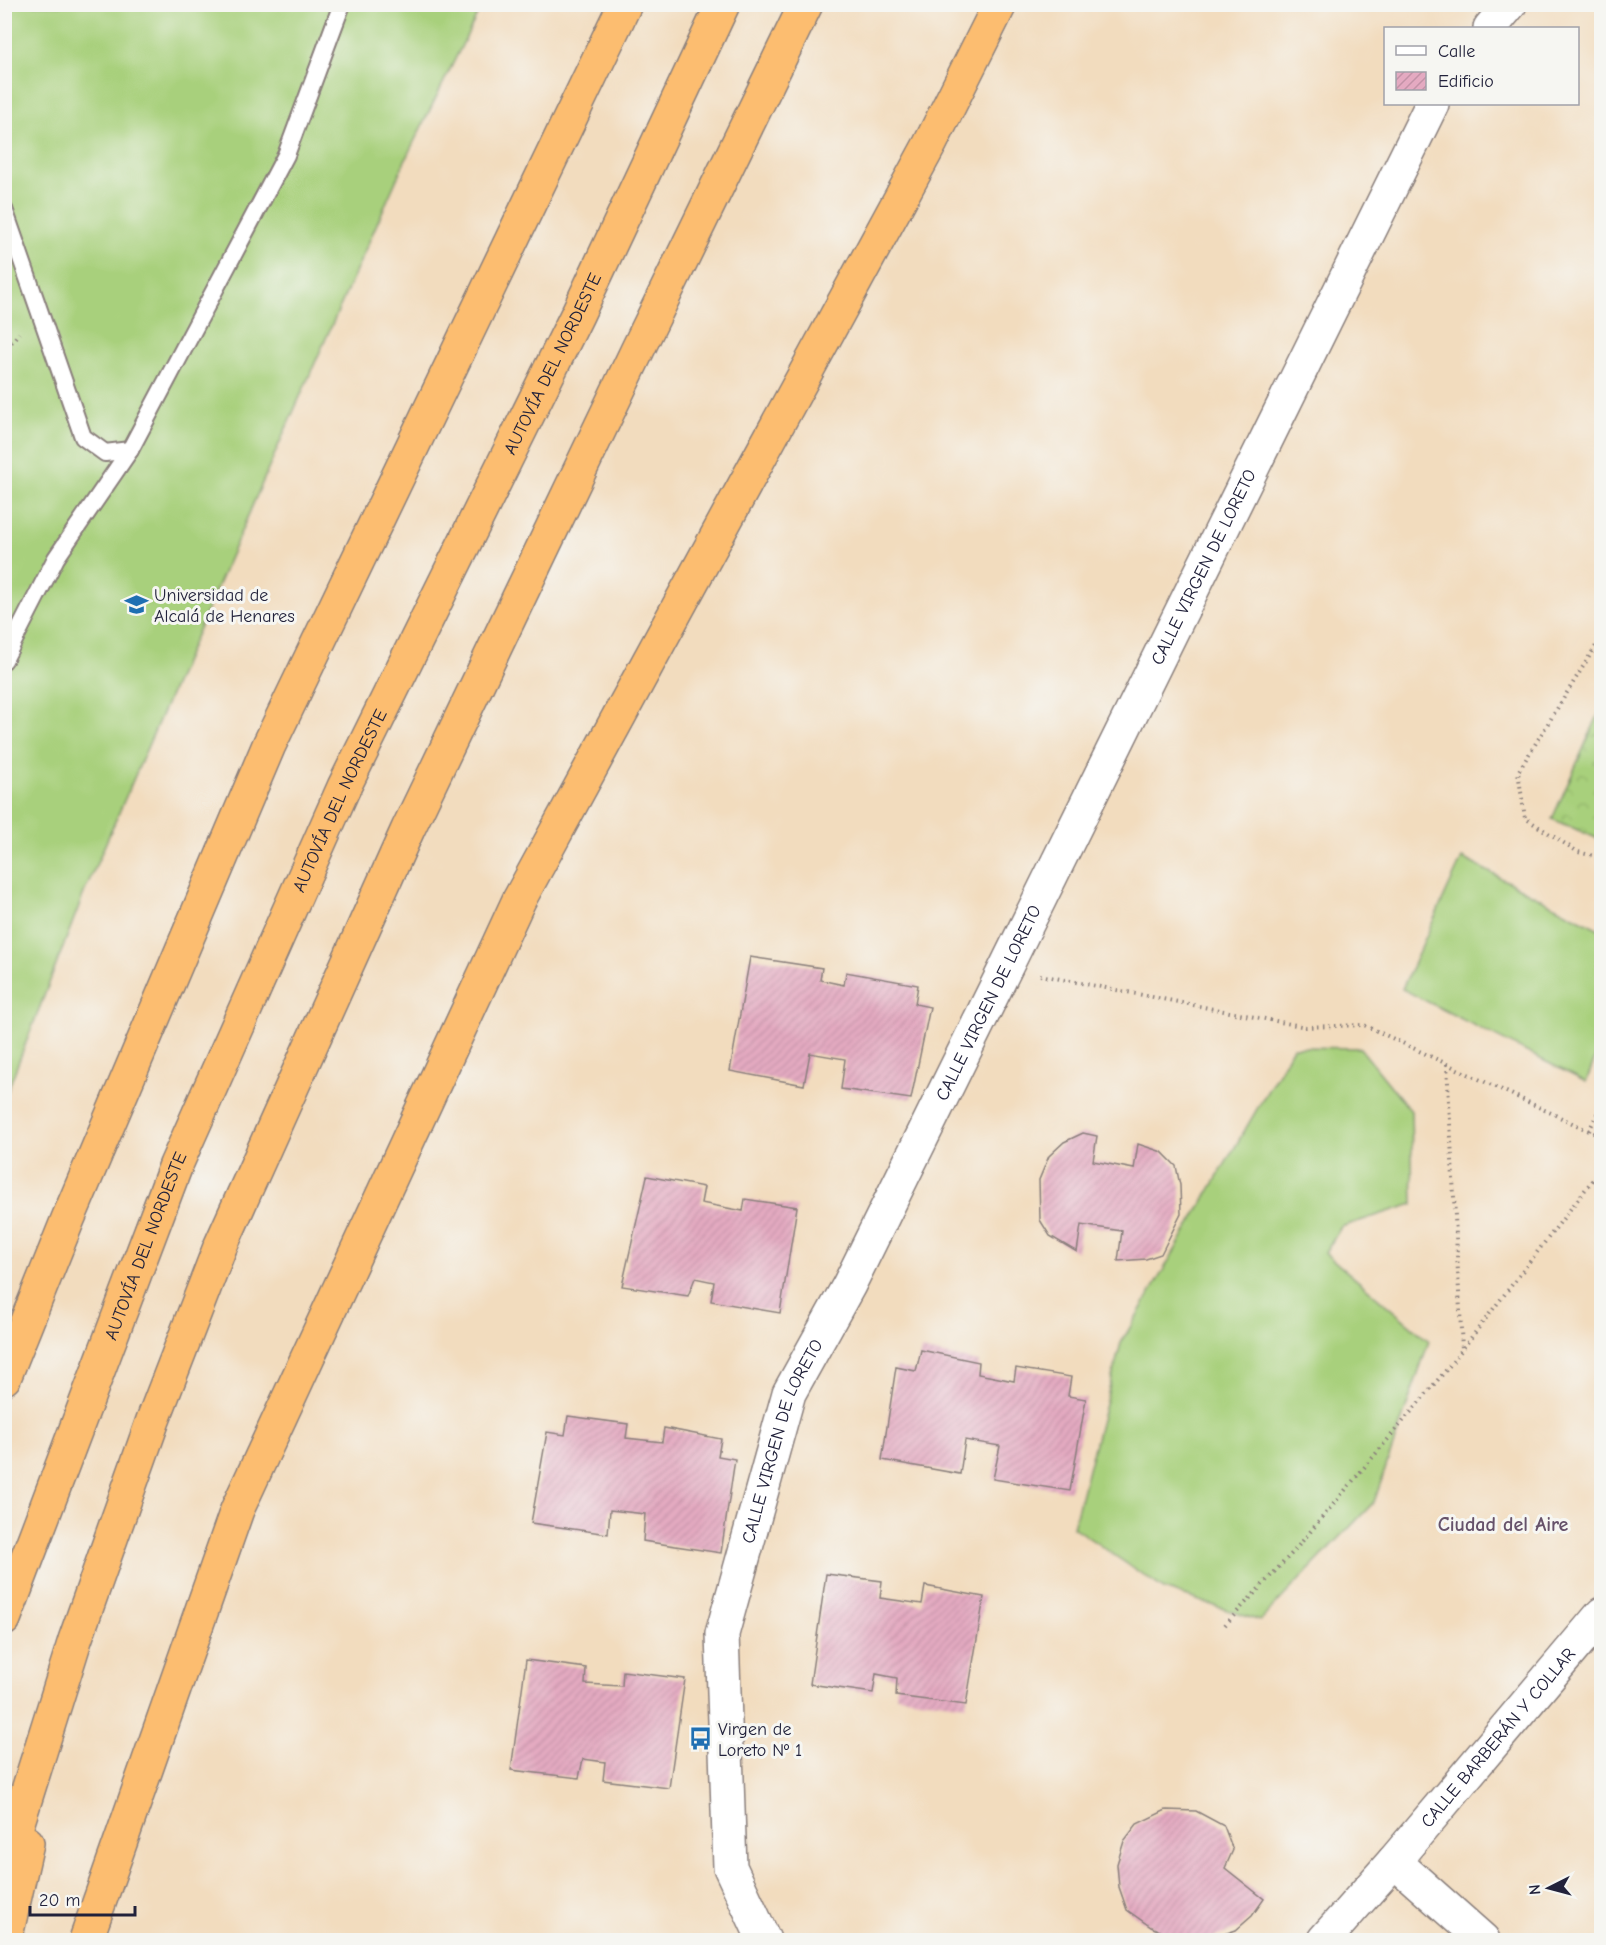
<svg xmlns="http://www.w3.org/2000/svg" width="1606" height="1945" font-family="'Comic Neue',sans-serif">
<defs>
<pattern id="park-crowns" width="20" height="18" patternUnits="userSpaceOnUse" patternTransform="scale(1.5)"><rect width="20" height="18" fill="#a8d07b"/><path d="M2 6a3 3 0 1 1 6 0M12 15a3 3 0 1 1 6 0" fill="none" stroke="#90b26b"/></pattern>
<pattern id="building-hatch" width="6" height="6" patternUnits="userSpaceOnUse" patternTransform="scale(1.5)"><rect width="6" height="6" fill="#e4aac1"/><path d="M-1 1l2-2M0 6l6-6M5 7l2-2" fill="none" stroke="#c392a7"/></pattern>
</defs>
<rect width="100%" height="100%" fill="#f6f6f2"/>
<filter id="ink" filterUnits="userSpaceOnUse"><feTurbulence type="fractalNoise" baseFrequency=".0167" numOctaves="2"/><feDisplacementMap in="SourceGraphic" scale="12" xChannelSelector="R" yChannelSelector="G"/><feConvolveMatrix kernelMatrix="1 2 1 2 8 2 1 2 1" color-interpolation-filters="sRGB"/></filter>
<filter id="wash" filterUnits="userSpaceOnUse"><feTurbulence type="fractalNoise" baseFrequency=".008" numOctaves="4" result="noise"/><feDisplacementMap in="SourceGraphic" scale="24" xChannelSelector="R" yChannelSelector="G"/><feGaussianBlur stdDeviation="1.35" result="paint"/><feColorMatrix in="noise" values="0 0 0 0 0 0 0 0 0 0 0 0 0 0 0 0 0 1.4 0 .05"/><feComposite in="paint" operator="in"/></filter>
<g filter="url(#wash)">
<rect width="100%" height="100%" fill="#f2dcbe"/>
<polygon fill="url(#park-crowns)" stroke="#65795b" stroke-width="1.5" points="1601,709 1602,709 1601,840 1552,819"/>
<g fill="#a8d07b" stroke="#65795b" stroke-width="1.5">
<polygon points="5,5 482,5 407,156 287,426 84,893 5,1097"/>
<polygon points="1462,858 1601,930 1601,1043 1586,1082 1402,989"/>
<polygon points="1293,1047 1360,1048 1411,1111 1413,1204 1341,1227 1325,1253 1429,1341 1374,1502 1260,1621 1164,1589 1073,1527 1121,1343"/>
</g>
<g id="blocks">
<g fill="url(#building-hatch)">
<polygon points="750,957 822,968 820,980 844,985 846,972 918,985 915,1004 930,1007 911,1099 841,1089 845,1059 810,1053 804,1085 730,1071"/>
<polygon points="1083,1133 1097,1136 1093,1161 1134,1169 1138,1144 1162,1152 1176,1166 1180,1185 1181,1214 1161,1254 1146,1259 1118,1261 1122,1231 1081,1225 1077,1252 1050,1236 1040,1220 1039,1180 1049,1156 1064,1142"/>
<polygon points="647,1176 704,1187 701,1203 743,1211 745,1199 797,1207 780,1313 711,1301 714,1282 695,1278 688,1296 622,1286"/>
<polygon points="921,1350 979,1362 978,1374 1014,1381 1016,1368 1071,1377 1068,1396 1086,1399 1070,1491 993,1479 1000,1446 965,1440 960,1474 882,1460 896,1367 916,1371"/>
<polygon points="568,1416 628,1424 626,1438 662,1442 664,1428 721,1439 718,1456 735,1459 721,1553 643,1541 645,1514 610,1510 608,1534 531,1523 547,1432 565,1435"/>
<polygon points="826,1574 882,1581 880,1598 922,1604 925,1586 984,1597 966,1705 896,1696 897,1678 876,1674 873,1693 810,1684"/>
<polygon points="526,1660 586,1668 585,1684 622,1686 623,1671 685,1679 669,1788 603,1780 605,1762 583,1759 579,1778 511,1770"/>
<polygon points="1166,1810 1196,1811 1224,1826 1233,1850 1225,1868 1264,1899 1252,1916 1236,1930 1212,1938 1192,1940 1173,1937 1151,1927 1127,1910 1119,1887 1117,1864 1124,1841 1137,1824"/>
</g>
</g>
</g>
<g filter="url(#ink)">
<use href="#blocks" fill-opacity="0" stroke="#8a7f7c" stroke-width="1.5"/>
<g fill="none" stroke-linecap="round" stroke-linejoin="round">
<defs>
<g id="lane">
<polyline points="4,209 83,437 105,453 130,450"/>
<polyline points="4,660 56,558 130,450 286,155 342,4"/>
</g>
<g id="street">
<polyline points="1490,28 1510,4"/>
<polyline points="1394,1861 1483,1940"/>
<path id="s1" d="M764,1940L730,1867L722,1634L789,1393L849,1285L1432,104"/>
<path id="s2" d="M1324,1940L1394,1861L1602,1614"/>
</g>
<g id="highway">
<polyline points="4,1378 68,1219 269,745 625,4"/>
<path id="s3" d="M4,1619L176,1165L344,787L577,315L723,4"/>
<polyline points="4,1867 75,1640 153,1420 220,1247 408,829 638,349 806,4"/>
<polyline points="5,1940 27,1843"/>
<polyline points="86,1940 237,1510 519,900 930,144 1000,4"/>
</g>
</defs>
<use href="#lane" stroke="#8a7f7c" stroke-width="20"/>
<use href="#street" stroke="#8a7f7c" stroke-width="36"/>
<use href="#highway" stroke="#8a7f7c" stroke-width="36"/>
<g stroke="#8a7f7c" stroke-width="4" stroke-dasharray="1.5 4.5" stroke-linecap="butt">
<polyline points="4,352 19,333"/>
<polyline points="1602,636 1518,772 1525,818 1578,852 1602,858"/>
<polyline points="1040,975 1306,1027 1364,1025 1602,1137"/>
<polyline points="1447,1064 1462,1349"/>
<polyline points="1589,1131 1602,1103"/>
<polyline points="1225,1625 1294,1551 1447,1369 1602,1168"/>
</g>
<use href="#lane" stroke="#fff" stroke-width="16"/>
<use href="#street" stroke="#fff" stroke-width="33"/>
<use href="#highway" stroke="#fcbd6f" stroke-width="33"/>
</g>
</g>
<defs>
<symbol id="university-bare" viewBox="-9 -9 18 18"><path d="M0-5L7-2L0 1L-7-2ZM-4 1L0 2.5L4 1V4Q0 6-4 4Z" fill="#1f6fb2" stroke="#f6f6f2" stroke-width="2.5" paint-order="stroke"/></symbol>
<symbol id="bus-bare" viewBox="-9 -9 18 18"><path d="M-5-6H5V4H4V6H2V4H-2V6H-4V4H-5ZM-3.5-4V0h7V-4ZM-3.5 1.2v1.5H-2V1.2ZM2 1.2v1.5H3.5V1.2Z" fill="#1f6fb2" stroke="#f6f6f2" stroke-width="2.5" paint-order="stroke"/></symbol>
</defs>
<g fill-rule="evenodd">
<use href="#university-bare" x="120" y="588" width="33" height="33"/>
<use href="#bus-bare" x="684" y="1722" width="33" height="33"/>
</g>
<g text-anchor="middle" stroke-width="6" stroke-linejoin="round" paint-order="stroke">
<g font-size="18" fill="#22223b" stroke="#f6f6f2">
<text dy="6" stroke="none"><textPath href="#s3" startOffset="1371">AUTOVÍA DEL NORDESTE</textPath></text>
<text dy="6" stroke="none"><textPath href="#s1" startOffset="1488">CALLE VIRGEN DE LORETO</textPath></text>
<text dy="6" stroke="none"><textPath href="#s3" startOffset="885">AUTOVÍA DEL NORDESTE</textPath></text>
<text dy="6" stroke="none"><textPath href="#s1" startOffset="1002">CALLE VIRGEN DE LORETO</textPath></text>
<text dy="6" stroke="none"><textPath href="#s3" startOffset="399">AUTOVÍA DEL NORDESTE</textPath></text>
<text dy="6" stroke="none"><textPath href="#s1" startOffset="516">CALLE VIRGEN DE LORETO</textPath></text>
<text dy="6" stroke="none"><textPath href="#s2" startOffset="267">CALLE BARBERÁN Y COLLAR</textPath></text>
</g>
<g font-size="18" fill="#22223b" stroke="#f6f6f2" text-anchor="start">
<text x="154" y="601">Universidad de<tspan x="154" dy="21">Alcalá de Henares</tspan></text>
<text x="718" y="1735">Virgen de<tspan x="718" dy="21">Loreto Nº 1</tspan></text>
</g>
<g font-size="20" font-weight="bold" fill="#66526a" stroke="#f6f6f2">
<text x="1503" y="1531">Ciudad del Aire</text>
</g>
</g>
<rect width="1606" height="1945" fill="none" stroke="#f6f6f2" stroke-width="24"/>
<rect x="1384" y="27" width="195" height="78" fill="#f6f6f2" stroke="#a1a1a9" stroke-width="1.5"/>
<rect x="1396" y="46" width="30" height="9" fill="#ffffff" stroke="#a1a1a9" stroke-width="1.5"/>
<text x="1438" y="57" font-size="18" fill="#22223b">Calle</text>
<rect x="1396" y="72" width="30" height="18" fill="url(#building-hatch)" stroke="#a1a1a9" stroke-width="1.5"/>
<text x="1438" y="87" font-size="18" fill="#22223b">Edificio</text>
<g transform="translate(1549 1888) rotate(264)" stroke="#f6f6f2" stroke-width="4.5" paint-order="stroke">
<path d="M0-4.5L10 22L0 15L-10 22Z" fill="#22223b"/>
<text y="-9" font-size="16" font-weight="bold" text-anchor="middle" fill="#22223b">N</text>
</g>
<path d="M30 1906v9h105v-9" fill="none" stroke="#22223b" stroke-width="3"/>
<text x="39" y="1906" font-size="18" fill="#22223b" stroke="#f6f6f2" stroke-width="4.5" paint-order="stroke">20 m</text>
</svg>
